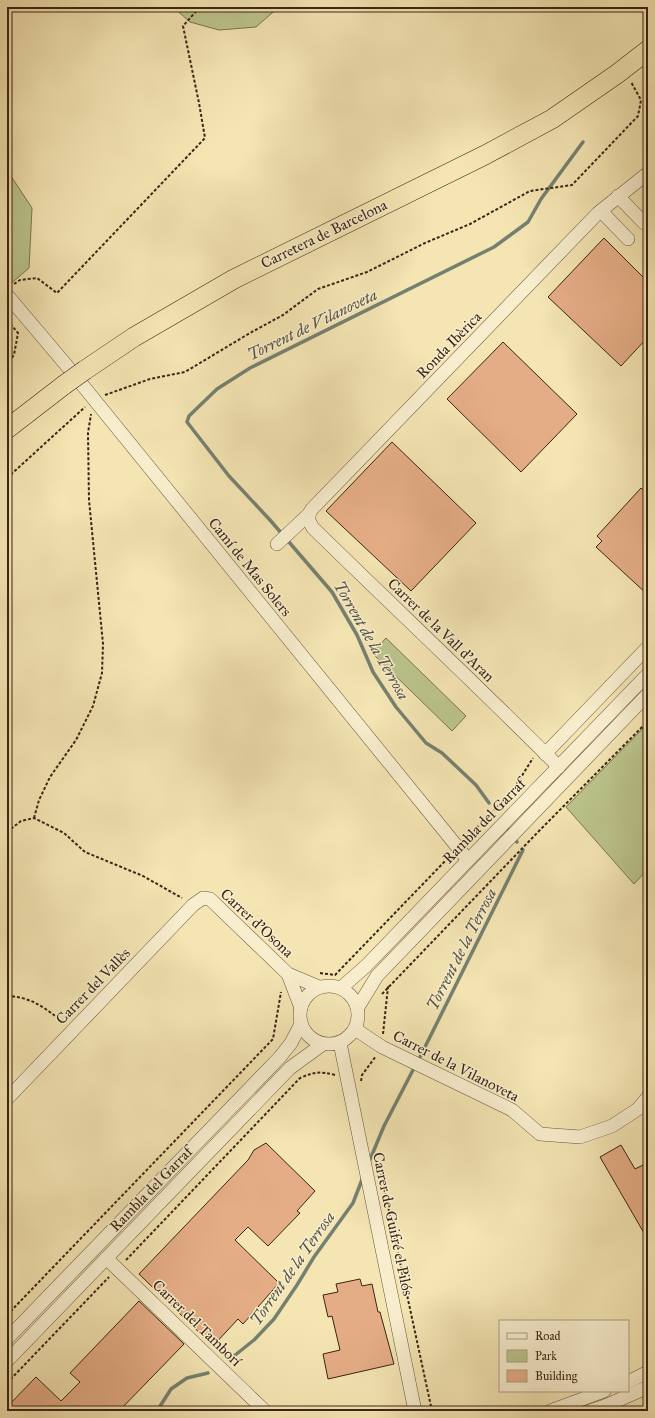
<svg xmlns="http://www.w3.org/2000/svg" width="655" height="1418" font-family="'IM FELL Great Primer',serif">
<rect width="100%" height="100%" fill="#f4e5b3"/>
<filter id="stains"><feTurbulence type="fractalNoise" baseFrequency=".005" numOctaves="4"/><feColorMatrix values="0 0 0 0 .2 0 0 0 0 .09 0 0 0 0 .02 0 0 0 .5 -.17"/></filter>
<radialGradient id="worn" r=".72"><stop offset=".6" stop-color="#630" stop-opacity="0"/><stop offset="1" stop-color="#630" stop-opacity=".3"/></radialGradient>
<g fill="#bbc58c" stroke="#7a7550">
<polygon points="173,7 279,7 256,27 219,30 190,22"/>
<polygon points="7,170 32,208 29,268 7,287"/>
<polygon points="386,638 466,716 452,731 372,653"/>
<polygon points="648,723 648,869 634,884 566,807"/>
</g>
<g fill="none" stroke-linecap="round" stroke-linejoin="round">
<g stroke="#758170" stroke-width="3.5">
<polyline points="489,803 476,785 442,753 426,743 396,707 373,672 357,635 332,592 270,520 229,476 187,422 189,416 217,389 250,368 494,247 528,222 541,199 583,142"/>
<polyline points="505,825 517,842"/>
<polyline points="420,1057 523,850"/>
<polyline points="369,1162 384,1126 413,1070"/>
<polyline points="229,1360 254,1340 274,1319 297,1285 314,1257 353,1203 363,1177"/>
<polyline points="157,1411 171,1389 187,1378 208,1373"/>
</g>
</g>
<g fill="#e5ad86" stroke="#3a2514">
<polygon points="604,238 648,282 648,337 621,366 548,297"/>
<polygon points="503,342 577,414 521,472 447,399"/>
<polygon points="392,442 476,523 411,591 326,511"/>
<polygon points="641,488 648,495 648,595 596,547 602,541 597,536"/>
<polygon points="266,1143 315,1191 297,1211 300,1213 268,1246 248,1227 235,1240 279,1283 243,1324 238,1319 213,1346 139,1274 248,1160 254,1150"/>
<polygon points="621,1145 635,1169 643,1165 648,1174 648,1240 600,1157"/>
<polygon points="360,1279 362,1286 372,1284 378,1312 380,1312 394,1364 328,1379 323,1354 340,1350 332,1316 328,1317 323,1295 338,1292 336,1284"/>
<polygon points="139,1301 184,1344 119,1411 7,1411 7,1407 36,1377 61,1401 80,1382 70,1373"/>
</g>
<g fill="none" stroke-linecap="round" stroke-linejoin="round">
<defs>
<g id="minor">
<polyline points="618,196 644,223"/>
<polyline points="601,211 628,239"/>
<polyline points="7,295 67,366 468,860"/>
<path d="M309,514V521L313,528C395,608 478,686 559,767"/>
<polyline points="277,544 309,514 312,509 598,213 648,173"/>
<polyline points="545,754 648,647"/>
<polyline points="288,974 301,1008"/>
<circle cx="329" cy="1015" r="29"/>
<polyline points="341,988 366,966 648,674"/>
<polyline points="358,1007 377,976 648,694"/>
<polyline points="355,1029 382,1047 512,1110 540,1134 580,1137 612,1126 638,1109 648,1097"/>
<polyline points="340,1043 415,1411"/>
<polyline points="7,1099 193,905 203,898 210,899 288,974 319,987"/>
<polyline points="106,1258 265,1411"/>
<polyline points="7,1339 280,1057 291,1043 301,1024"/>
<polyline points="7,1361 290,1068 323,1044"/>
<polyline points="628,1382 648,1372"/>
<polyline points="550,1411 604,1391"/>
<polyline points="590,1411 605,1406 648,1387"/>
</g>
<g id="highway">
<polyline points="85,370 134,337 234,279 485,155 552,119 617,74 648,50"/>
<polyline points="7,429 64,385"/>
</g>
</defs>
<use href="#minor" stroke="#68553c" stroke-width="14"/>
<use href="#highway" stroke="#3a2514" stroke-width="20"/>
<g stroke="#3a2514" stroke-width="2" stroke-dasharray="3 2" stroke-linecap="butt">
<polyline points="7,252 9,255 7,271"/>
<polyline points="14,284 20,280 37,278 57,293 205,138 199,103 183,26 200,7"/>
<polyline points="7,320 18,333 14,355 7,364"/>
<polyline points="105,395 150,379 185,372 250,333 283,315 318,289 367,272 425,243 470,224 530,191 572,185 638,116 641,100 631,82"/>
<polyline points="7,478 85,407"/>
<polyline points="34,818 39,800 50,777 76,740 93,706 102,673 103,644 89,500 88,433 91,414"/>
<polyline points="7,832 21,821 34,818 64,833 85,852 143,876 182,898"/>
<polyline points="466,839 513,790 533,758"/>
<polyline points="320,973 335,975 449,857"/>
<polyline points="382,994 537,833 648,721"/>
<path d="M7,996C32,997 45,1008 64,1023"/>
<polyline points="383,1034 388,987 386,985"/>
<polyline points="361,1081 362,1075 376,1056"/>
<polyline points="381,1174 432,1411"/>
<path d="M126,1260L300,1078C314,1072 320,1071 335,1075"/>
<polyline points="7,1315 273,1039 281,992"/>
<polyline points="7,1383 109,1277"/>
</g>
<use href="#minor" stroke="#f8eece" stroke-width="13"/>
<use href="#highway" stroke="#f4e5b3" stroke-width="19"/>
<defs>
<polyline id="highway-bridge" points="64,385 85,370"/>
</defs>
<use href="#highway-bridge" stroke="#3a2514" stroke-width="20" stroke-linecap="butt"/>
<use href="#highway-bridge" stroke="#f4e5b3" stroke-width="19"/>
</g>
<g text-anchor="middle" stroke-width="3" stroke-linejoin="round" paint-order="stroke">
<g font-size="15" fill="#3a2514" stroke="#f8eece">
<text transform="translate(324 234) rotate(-26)" y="5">Carretera de Barcelona</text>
<text transform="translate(449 345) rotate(-46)" y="5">Ronda Ibèrica</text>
<text transform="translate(250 567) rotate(51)" y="5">Camí de Mas Solers</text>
<text transform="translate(441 630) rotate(44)" y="5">Carrer de la Vall d'Aran</text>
<text transform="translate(484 821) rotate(-46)" y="5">Rambla del Garraf</text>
<text transform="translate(257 923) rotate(43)" y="5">Carrer d'Osona</text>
<text transform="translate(93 986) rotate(-46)" y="5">Carrer del Vallès</text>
<text transform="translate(456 1066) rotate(27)" y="5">Carrer de la Vilanoveta</text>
<text transform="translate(151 1189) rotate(-46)" y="5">Rambla del Garraf</text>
<text transform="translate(393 1224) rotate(78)" y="5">Carrer de Guifré el Pilós</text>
<text transform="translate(197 1323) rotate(44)" y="5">Carrer del Tamborí</text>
</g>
<g font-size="16" font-style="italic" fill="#575342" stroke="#f8eece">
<text transform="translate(312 324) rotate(-26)" y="6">Torrent de Vilanoveta</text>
<text transform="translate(372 640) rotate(60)" y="6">Torrent de la Terrosa</text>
<text transform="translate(461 949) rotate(-63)" y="6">Torrent de la Terrosa</text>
<text transform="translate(292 1268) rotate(-55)" y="6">Torrent de la Terrosa</text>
</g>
</g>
<rect width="655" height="1418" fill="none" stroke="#f4e5b3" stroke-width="24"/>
<rect x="8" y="8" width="639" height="1402" fill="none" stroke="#3a2514" stroke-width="2"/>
<rect x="12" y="12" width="631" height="1394" fill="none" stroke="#3a2514"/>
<rect x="499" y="1320" width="130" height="72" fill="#f8eece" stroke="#ac9e84"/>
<rect x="507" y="1333" width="20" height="6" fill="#f8eece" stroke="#ac9e84"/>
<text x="535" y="1340" font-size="12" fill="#3a2514">Road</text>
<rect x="507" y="1350" width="20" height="12" fill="#bbc58c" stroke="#ac9e84"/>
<text x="535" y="1360" font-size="12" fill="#3a2514">Park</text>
<rect x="507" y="1370" width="20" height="12" fill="#e5ad86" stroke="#ac9e84"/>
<text x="535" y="1380" font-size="12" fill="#3a2514">Building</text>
<rect width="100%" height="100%" filter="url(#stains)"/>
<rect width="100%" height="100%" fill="url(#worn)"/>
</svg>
